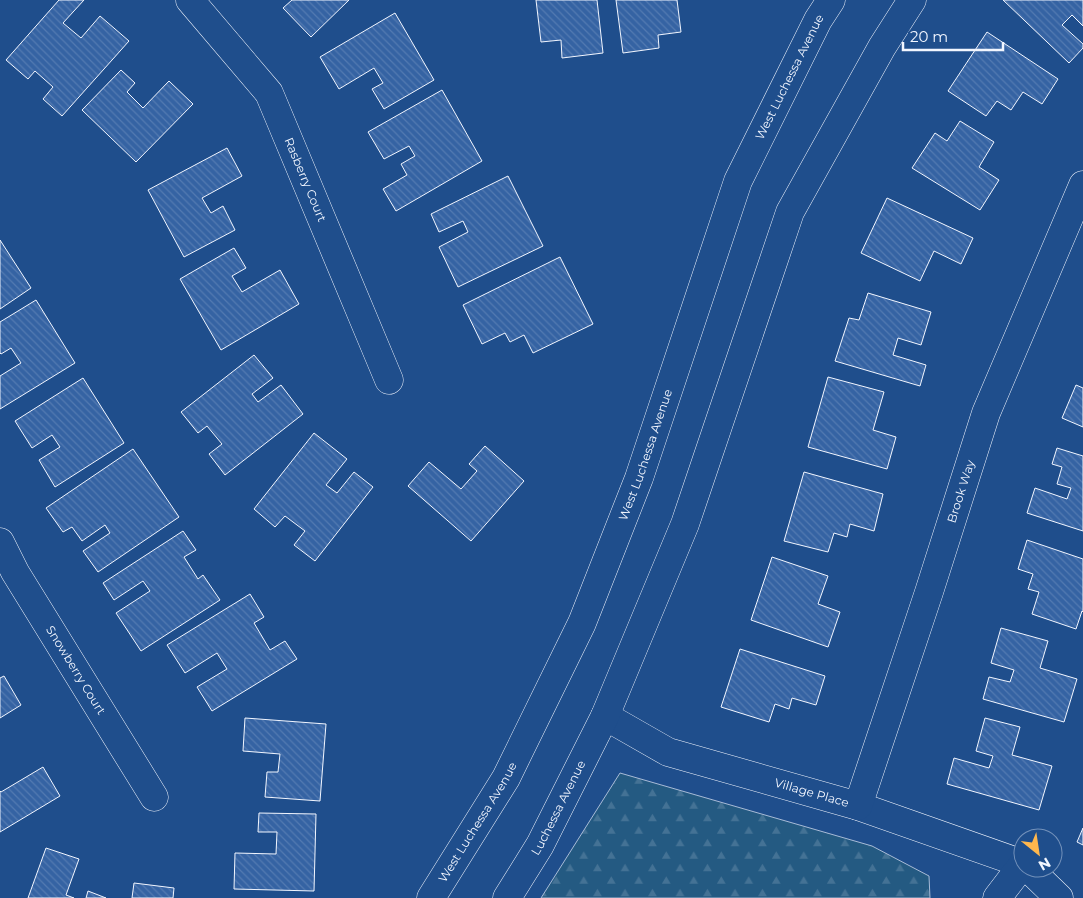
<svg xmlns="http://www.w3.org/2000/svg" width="1083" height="898" font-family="Montserrat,sans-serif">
<defs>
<pattern id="forest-firs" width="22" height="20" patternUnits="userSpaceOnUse" patternTransform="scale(1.25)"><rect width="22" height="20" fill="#245a82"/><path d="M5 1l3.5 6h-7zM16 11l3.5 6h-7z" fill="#447295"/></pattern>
<pattern id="building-back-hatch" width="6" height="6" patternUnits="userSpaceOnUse" patternTransform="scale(1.25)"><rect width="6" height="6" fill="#3563a3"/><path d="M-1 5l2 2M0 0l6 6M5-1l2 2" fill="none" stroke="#537ab1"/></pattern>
</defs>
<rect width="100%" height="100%" fill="#1f4e8c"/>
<polygon fill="url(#forest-firs)" stroke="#a8bbd7" points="620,773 872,846 929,876 930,898 541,898"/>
<g fill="url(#building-back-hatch)" stroke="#f2f6ff">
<polygon points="59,0 84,0 63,23 81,38 100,16 129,41 62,116 43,99 53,87 35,71 28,79 6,60"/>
<polygon points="292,0 349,0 311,37 283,8"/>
<polygon points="536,0 597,0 603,53 562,58 561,40 541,42"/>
<polygon points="616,0 677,0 681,32 658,35 659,48 623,53"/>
<polygon points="1003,0 1083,0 1083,26 1072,15 1062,25 1083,44 1083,48 1069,63"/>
<polygon points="395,13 434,80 384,109 372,89 383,83 374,68 339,89 320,57"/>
<polygon points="987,32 1058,79 1042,104 1023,92 1011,110 997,101 986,116 948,91"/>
<polygon points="121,70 135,83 127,92 143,108 169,81 193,104 136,162 82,110"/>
<polygon points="442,90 482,161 396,211 383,189 407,175 401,164 415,156 409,146 384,159 368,132"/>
<polygon points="960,121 994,142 979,167 999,180 980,210 912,168 935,133 947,141"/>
<polygon points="227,148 242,176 202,198 211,213 223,206 235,230 184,257 148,190"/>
<polygon points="508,176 543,246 458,287 439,247 468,232 463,221 439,232 431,214"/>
<polygon points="887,198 973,238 961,264 934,251 920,281 861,253"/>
<polygon points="0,240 31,288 0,309"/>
<polygon points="234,248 246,268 232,276 242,292 280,270 299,304 221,350 180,279"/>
<polygon points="560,257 593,324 533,353 524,335 510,342 505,333 482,344 463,305"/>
<polygon points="868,293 931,312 921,345 898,338 893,355 926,365 920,386 835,361 849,318 859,320"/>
<polygon points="36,300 75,363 0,409 0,376 21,363 11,348 1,354 0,353 0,322"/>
<polygon points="254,355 273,378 252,394 258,402 281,385 303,414 225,475 209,454 222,444 207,426 198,433 181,412"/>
<polygon points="828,377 884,392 873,430 896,437 887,469 808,447"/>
<polygon points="83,378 124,443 55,487 39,460 60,447 52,435 32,448 15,421"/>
<polygon points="1076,385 1083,388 1083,427 1062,418"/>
<polygon points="314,433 347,459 326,485 337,493 354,472 373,487 315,561 294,545 305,531 285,516 275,527 254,509"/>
<polygon points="485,446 524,481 471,541 408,486 429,462 461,489 477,471 469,464"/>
<polygon points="1057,448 1083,456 1083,531 1027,513 1035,488 1067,499 1071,488 1057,484 1062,467 1052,464"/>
<polygon points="133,449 179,517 98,572 83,551 110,533 105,525 82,541 72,527 63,532 46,508"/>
<polygon points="804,472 883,494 874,531 850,524 847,537 834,533 828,552 784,541"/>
<polygon points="183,531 196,550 184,557 198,579 203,575 220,600 141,651 116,613 150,591 143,581 114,600 103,583"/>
<polygon points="1027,540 1083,559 1083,612 1082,611 1076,629 1032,614 1039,592 1028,589 1033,574 1018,569"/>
<polygon points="772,557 828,576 818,604 840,612 828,647 751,620"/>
<polygon points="250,594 264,617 254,623 270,650 285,641 297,659 212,711 197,687 227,669 217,653 185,673 167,645"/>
<polygon points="1001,628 1048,641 1040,668 1077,679 1064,722 983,699 989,677 1010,682 1014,670 991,663"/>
<polygon points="740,649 825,676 816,705 792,698 789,709 775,704 769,722 721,707"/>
<polygon points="4,676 21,705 0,718 0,678"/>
<polygon points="245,718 326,724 320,801 265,797 267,772 278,772 280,754 243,751"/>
<polygon points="985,718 1020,727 1012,755 1052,766 1039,810 947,784 954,758 989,768 993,756 976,751"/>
<polygon points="43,767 60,796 0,832 0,791 1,792"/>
<polygon points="259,813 316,814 314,891 234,889 235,853 276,854 277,832 258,832"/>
<polygon points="1083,828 1083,845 1077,842"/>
<polygon points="46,848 79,859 66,895 74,898 28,898"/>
<polygon points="134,883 174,888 173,898 132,898"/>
<polygon points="88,891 106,898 86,898"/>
</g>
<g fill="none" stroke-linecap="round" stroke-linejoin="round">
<defs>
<g id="minor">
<path id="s1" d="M190,0L269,93L389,380"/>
<path id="s2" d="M0,542L15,572L154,797"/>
<path id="s3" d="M605,716L668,752L858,806L1023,864"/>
<path id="s4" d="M858,806L929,592L986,413L1083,185"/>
<polyline points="1028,868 1059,898"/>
<polyline points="997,898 1023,864"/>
</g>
<g id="tertiary">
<path id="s5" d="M431,898L506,778L582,623L639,478L738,181L818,20L831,0"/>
<path id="s6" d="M507,898L540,845L605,716L685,524L790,212L882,47L912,0"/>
</g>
</defs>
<use href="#minor" stroke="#f2f6ff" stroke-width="29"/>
<use href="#tertiary" stroke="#f2f6ff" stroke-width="29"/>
<use href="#minor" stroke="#1f4e8c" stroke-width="28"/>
<use href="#tertiary" stroke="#1f4e8c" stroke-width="28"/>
</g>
<g text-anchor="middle" stroke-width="4" stroke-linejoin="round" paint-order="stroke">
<g font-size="12" fill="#f2f6ff" stroke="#1f4e8c">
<text dy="4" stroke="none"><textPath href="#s5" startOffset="899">West Luchessa Avenue</textPath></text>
<text dy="4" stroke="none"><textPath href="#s1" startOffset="216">Rasberry Court</textPath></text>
<text dy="4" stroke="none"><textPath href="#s5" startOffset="494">West Luchessa Avenue</textPath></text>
<text dy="4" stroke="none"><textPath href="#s4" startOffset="331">Brook Way</textPath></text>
<text dy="4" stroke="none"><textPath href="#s2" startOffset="149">Snowberry Court</textPath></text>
<text dy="4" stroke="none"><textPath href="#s3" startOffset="222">Village Place</textPath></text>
<text dy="4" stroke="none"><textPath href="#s6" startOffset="104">Luchessa Avenue</textPath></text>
<text dy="4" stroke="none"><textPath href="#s5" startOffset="89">West Luchessa Avenue</textPath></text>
</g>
</g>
<g transform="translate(1038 853) rotate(150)"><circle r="24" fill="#1f4e8c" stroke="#7391ba"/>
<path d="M0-4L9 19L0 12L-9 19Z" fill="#ffb74d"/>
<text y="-8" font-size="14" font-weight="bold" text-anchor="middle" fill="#f2f6ff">N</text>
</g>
<path d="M903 42v8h100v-8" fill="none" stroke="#f2f6ff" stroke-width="2.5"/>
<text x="910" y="42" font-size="15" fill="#f2f6ff" stroke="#1f4e8c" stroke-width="4" paint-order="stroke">20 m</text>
</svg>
